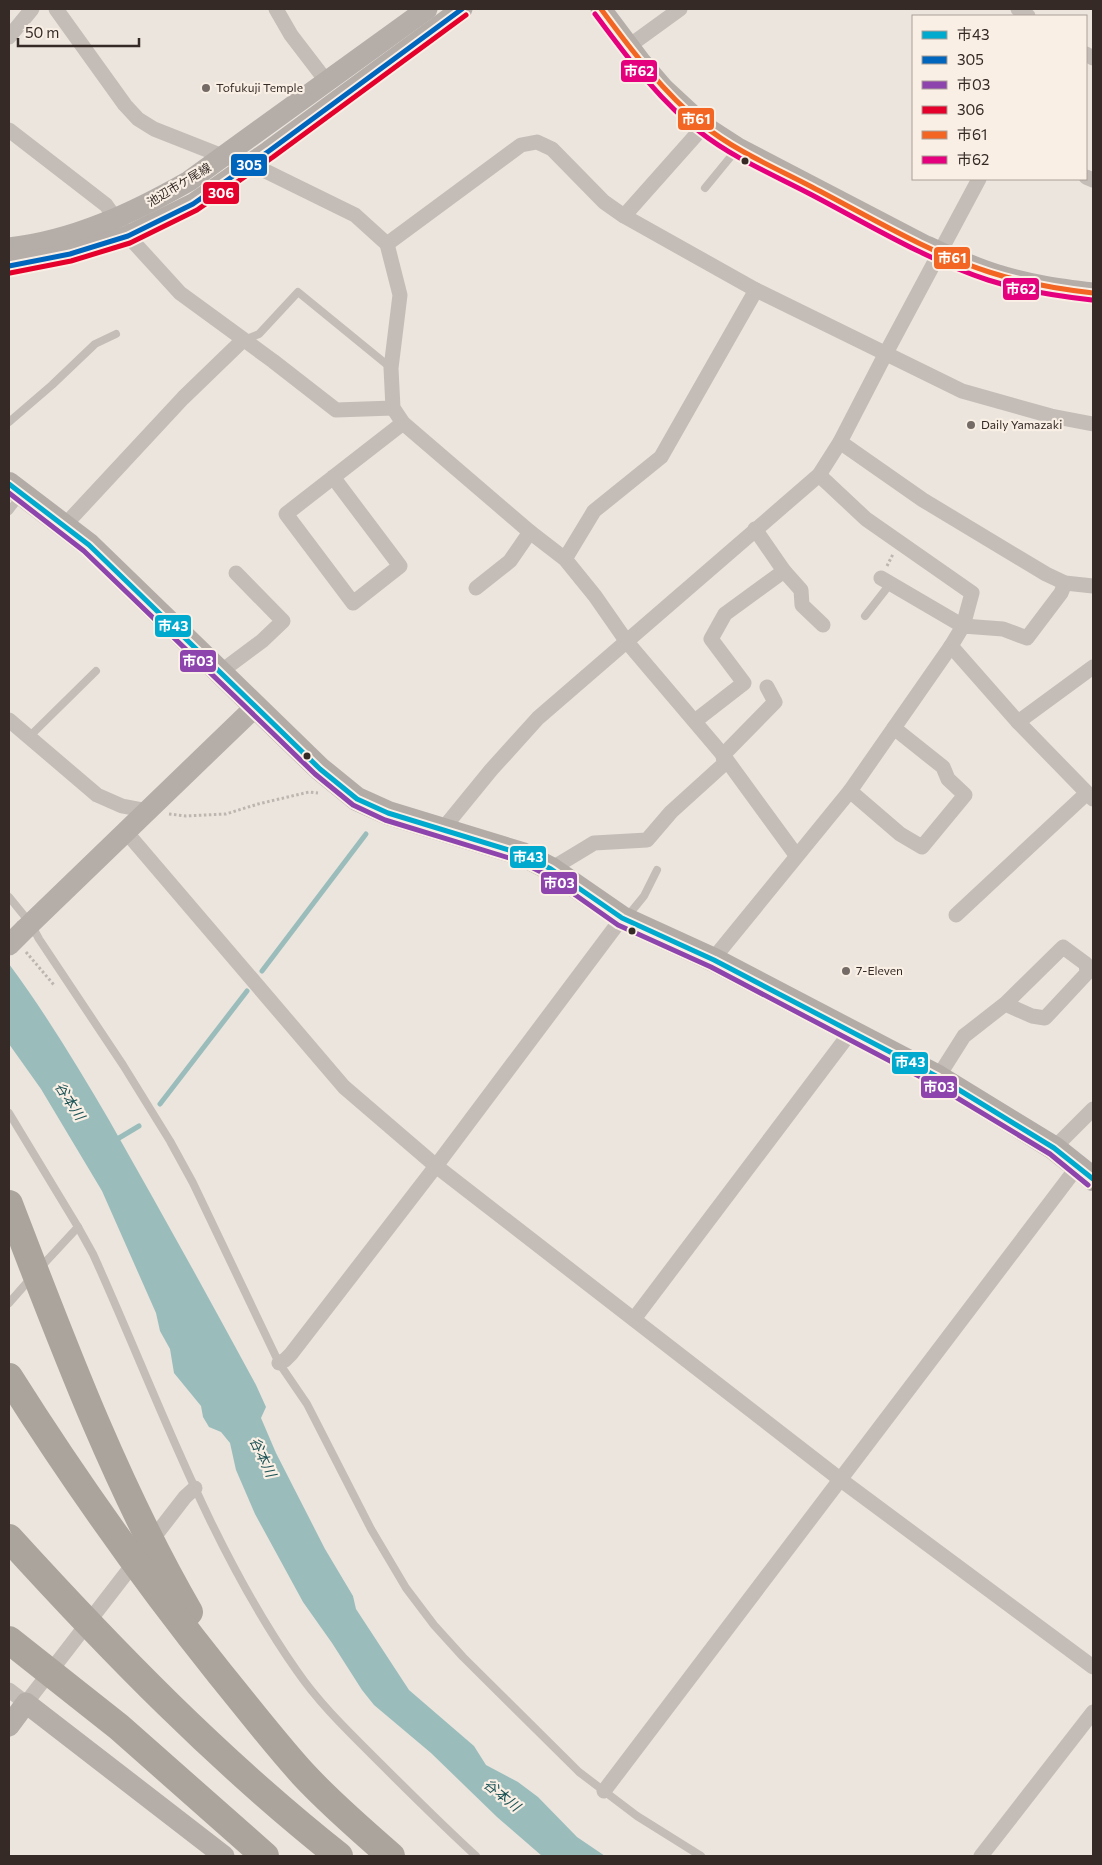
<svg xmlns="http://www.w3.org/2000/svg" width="1102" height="1865" font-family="Commissioner,'Noto Sans JP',sans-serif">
<rect width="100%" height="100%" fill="#ebe5de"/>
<path fill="#9abdbc" d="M9,964C46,1014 78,1067 109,1120C159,1208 208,1296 256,1385L266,1407L261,1418L276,1453L325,1549L353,1596L356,1609L409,1690L474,1746L486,1765L518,1782L538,1797L577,1837L605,1856H542L497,1817L431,1753L374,1705L362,1690L332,1643L303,1602L255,1514L236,1470L230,1443L221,1432L209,1427L203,1417L201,1406L174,1373L170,1349L160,1331L156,1313L102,1191L41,1089L9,1044Z"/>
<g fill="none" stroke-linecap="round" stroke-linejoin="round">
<g stroke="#9abdbc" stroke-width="5">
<polyline points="262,971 366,834"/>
<polyline points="160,1104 247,991"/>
<polyline points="114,1141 139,1126"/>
</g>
<g stroke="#bdb6b0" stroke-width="3" stroke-dasharray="2.5 2.5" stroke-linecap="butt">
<polyline points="887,566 893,554"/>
<polyline points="169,814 186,816 226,814 258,804 309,792 318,793"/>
<polyline points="26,952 54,985"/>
</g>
<g stroke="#c4bdb7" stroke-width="8">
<polyline points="705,188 737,149"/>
<polyline points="244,340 259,334 298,292 391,368"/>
<polyline points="9,422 52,385 95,344 116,334"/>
<polyline points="9,511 20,497"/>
<polyline points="865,616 890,584"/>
<polyline points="30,736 96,671"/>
<polyline points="9,897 31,924 39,939 123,1065 170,1141 193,1183 279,1363 307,1404 371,1529 406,1588 434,1625 463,1657 579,1772 637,1816 701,1856"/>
<polyline points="626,918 644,896 657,870"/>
<path d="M9,1113L78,1227L93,1254C157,1395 208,1544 297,1671C319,1703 346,1729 373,1756C407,1790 441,1824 476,1856"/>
<polyline points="39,1269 78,1227"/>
<polyline points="9,1303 31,1278"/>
</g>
<g stroke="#c4bdb7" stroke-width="15">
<polyline points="56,9 125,105 138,119 154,129 225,157 251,164 355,215 387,244 400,295 391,368 393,408 403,423 530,532 565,559 595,596 627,642 723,755 796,855"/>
<polyline points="276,9 291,35 327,82"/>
<polyline points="1018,9 1028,16"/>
<polyline points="9,37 32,9"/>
<polyline points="629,46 680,9"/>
<polyline points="1086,54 1093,58"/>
<polyline points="9,130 106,205 128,236 180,293 273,361 336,410 393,408"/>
<polyline points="1086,177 1093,180"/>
<polyline points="624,216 704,126"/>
<polyline points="387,244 521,145 537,142 552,149 604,202 624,216 756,290 962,391 1051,416 1093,424"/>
<polyline points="840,442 923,500 1046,574 1065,583 1093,586"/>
<polyline points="819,475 866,519 972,593 963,626 881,578"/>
<polyline points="333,477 400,566 353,603 286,514 403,423"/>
<polyline points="64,526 183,398 243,340"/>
<polyline points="755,529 784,571 801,590 802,605 823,625"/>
<polyline points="565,559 594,511 661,457 756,290"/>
<polyline points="476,588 510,561 530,532"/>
<polyline points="951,646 1018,722 1093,799"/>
<polyline points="219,673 262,641 283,621 236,573"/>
<polyline points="9,720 97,795 122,806 149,811"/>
<polyline points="695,721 744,683 711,639 725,614 784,571"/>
<polyline points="1018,722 1093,667"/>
<polyline points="850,791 900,834 922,847 965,795 948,779 943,767 894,728"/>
<polyline points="442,830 491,770 538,718 819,475 840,442 886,353 979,179"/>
<polyline points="127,833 344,1087 436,1166 841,1480 1093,1667"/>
<polyline points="551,869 594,843 647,840 671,812 724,764 723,755 775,702 767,687"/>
<polyline points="956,915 1087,793"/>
<polyline points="714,960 718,953 850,791 951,646 963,626 1003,629 1027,638 1061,593 1065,583"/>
<polyline points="938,1077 964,1036 1005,1004 1063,947 1086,964 1087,973 1045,1018 1032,1016 1005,1004"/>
<polyline points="1054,1148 1093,1109"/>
<polyline points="634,1319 850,1033"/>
<polyline points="279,1363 285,1360 291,1354 436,1166 622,918"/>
<polyline points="9,1690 26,1703 185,1497 195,1488"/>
<polyline points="604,1791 1078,1166"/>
<polyline points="981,1856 1093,1712"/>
</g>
<g stroke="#b5ada8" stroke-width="21">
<path d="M601,9L640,61L664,89L704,126L738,148L926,246C949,256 974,268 998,275C1029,285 1061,289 1093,293"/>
<path d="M9,248C73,241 133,213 189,181L427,9"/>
<polyline points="9,266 70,254 128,236 193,204 269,151 462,9"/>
<polyline points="25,929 255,707"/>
<polyline points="9,1726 26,1703 224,1856"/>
</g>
<polyline stroke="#b3aba6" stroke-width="24" points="9,484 89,545 320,769 357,799 388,813 522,854 551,869 622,918 714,960 938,1077 1054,1148 1093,1179"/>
<polyline stroke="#b5ada8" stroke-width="21" points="9,945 25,929"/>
<g stroke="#aaa49d" stroke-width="28">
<path d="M9,1204C62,1342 115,1484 189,1612"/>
<path d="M9,1377C74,1480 145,1580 221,1675C248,1708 274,1742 303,1774C330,1803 361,1830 391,1856"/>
<path d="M9,1538C112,1651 219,1761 339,1856"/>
<polyline points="9,1640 119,1727 265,1856"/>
</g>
<defs>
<polyline id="bus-1" points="9,484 89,545 320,769 357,799 388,813 522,854 551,869 622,918 714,960 938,1077 1054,1148 1093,1179"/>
<polyline id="bus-2" points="9,266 70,254 128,236 193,204 269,151 462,9"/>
<polyline id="bus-3" points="9,493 84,551 315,774 353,805 385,820 519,861 547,875 618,925 711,967 934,1084 1050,1154 1088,1185"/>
<polyline id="bus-4" points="10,273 71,261 130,243 197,210 273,157 466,15"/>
<path id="bus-5" d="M601,9C632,51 663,92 703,125C735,151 776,168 812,187C870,217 927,252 989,272C1023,283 1058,289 1093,293"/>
<path id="bus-6" d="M595,14C626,55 658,100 700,132C733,158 774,175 812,195C869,225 927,260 988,280C1022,291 1057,296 1092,300"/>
</defs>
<use href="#bus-1" stroke="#f9efe4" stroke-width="9"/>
<use href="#bus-2" stroke="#f9efe4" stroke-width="9"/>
<use href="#bus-3" stroke="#f9efe4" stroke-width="9"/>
<use href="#bus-4" stroke="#f9efe4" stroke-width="9"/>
<use href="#bus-5" stroke="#f9efe4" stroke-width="9"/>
<use href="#bus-6" stroke="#f9efe4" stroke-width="9"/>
<use href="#bus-1" stroke="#00a9ce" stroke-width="5"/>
<use href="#bus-2" stroke="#0065bd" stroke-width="5"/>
<use href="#bus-3" stroke="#8e44ad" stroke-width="5"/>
<use href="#bus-4" stroke="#e4002b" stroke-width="5"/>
<use href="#bus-5" stroke="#f26522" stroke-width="5"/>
<use href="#bus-6" stroke="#e5007d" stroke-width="5"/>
</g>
<g fill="#756b66" stroke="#f9efe4" stroke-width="2">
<circle cx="206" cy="88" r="5"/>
<circle cx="971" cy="425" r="5"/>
<circle cx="846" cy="971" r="5"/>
</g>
<g fill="#352a26" stroke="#f9efe4" stroke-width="2">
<circle cx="745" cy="161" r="4.5"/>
<circle cx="307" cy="756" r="4.5"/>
<circle cx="632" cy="931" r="4.5"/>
</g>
<g text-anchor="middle" stroke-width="4.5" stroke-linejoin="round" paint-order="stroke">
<g font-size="12" fill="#352a26" stroke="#f9efe4" text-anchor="start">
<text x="216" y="92">Tofukuji Temple</text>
<text x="981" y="429">Daily Yamazaki</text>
<text x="856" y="975">7-Eleven</text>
</g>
<g font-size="12" fill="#352a26" stroke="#f9efe4">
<text transform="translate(179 185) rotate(-31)" y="4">池辺市ケ尾線</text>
</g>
<g font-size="14" font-style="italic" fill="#1b5356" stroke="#f9efe4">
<text transform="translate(70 1101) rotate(57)" y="5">谷本川</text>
<text transform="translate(263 1457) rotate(65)" y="5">谷本川</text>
<text transform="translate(502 1795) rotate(39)" y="5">谷本川</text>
</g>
</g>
<g stroke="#f9efe4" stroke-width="2">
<rect x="620" y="59" width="38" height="24" rx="5" fill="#e5007d"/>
<rect x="677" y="107" width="38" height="24" rx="5" fill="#f26522"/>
<rect x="230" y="153" width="38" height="24" rx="5" fill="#0065bd"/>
<rect x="202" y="181" width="38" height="24" rx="5" fill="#e4002b"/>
<rect x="933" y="246" width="38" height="24" rx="5" fill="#f26522"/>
<rect x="1002" y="277" width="38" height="24" rx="5" fill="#e5007d"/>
<rect x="154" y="614" width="38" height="24" rx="5" fill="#00a9ce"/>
<rect x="179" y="649" width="38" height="24" rx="5" fill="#8e44ad"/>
<rect x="509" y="845" width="38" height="24" rx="5" fill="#00a9ce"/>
<rect x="540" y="871" width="38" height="24" rx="5" fill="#8e44ad"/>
<rect x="891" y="1051" width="38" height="24" rx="5" fill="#00a9ce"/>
<rect x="920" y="1075" width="38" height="24" rx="5" fill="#8e44ad"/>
</g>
<g font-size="14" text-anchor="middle" font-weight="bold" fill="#fff">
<text x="639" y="76">市62</text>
<text x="696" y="124">市61</text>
<text x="249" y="170">305</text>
<text x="221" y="198">306</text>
<text x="952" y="263">市61</text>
<text x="1021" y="294">市62</text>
<text x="173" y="631">市43</text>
<text x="198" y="666">市03</text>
<text x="528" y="862">市43</text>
<text x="559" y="888">市03</text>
<text x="910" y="1067">市43</text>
<text x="939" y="1092">市03</text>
</g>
<rect width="1102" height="1865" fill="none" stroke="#352a26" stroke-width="20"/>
<rect x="912" y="15" width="175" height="165" fill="#f9efe4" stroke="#aba098"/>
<rect x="922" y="31" width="25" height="8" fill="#00a9ce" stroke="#aba098"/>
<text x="957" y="40" font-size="15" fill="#352a26">市43</text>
<rect x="922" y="56" width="25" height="8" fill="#0065bd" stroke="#aba098"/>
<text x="957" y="65" font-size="15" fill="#352a26">305</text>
<rect x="922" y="81" width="25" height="8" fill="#8e44ad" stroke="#aba098"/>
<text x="957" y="90" font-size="15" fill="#352a26">市03</text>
<rect x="922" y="106" width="25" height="8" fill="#e4002b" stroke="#aba098"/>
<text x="957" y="115" font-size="15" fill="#352a26">306</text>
<rect x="922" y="131" width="25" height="8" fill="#f26522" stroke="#aba098"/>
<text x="957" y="140" font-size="15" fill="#352a26">市61</text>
<rect x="922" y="156" width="25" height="8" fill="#e5007d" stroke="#aba098"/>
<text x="957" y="165" font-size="15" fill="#352a26">市62</text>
<path d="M18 38v8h121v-8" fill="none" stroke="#352a26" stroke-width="2.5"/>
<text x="25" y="38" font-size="15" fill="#352a26" stroke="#f9efe4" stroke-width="4" paint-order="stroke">50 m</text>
</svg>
